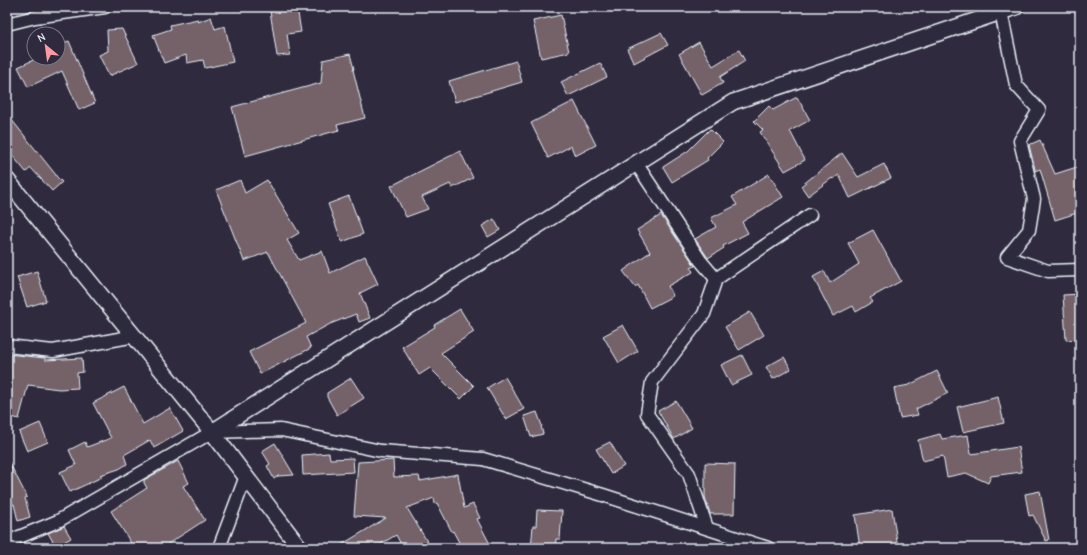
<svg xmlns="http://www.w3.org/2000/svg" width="1087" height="555" font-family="'Comic Neue',sans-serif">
<rect width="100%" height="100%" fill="#2f2a3d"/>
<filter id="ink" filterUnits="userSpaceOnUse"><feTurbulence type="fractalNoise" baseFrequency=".025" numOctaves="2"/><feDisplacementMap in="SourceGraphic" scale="8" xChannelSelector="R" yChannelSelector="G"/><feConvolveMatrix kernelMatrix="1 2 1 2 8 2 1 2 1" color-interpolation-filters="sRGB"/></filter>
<g filter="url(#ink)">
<g fill="#756269" stroke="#e8f1f8">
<polygon points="294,7 297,7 301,32 287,34 290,55 277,56 270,11"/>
<polygon points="561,15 569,52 541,58 533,21"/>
<polygon points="211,17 215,29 225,26 233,62 205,68 203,60 187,63 186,55 164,63 153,35 171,29 170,25 198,19 198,22"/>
<polygon points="122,29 138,63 109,76 99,55 108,51 107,30"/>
<polygon points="661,33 668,45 634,63 627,49"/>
<polygon points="69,41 95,103 79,110 62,71 28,87 18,67 38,58 58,58 58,45"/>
<polygon points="699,42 713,66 739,50 745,61 720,77 723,83 702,95 679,54"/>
<polygon points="350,54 354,69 353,70 365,118 337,125 339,130 245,156 232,107 321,83 323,60"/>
<polygon points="516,61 522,82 455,102 449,81"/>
<polygon points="600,63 607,77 568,96 561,82"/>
<polygon points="797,97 810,120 790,131 805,160 785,171 760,132 763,130 754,121 769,106 773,110"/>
<polygon points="574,101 596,145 575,156 571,146 548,158 531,123"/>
<polygon points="7,114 56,175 56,176 62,182 52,191 31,168 26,172 7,149"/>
<polygon points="710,129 723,142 707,158 708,160 672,182 663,167 688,151"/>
<polygon points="1040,140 1055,174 1080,166 1080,212 1055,220 1040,169 1035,171 1035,169 1029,145"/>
<polygon points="460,151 473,178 452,188 450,184 422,197 428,209 406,217 391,186"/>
<polygon points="842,153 858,177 884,164 891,178 850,198 839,175 833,179 832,178 808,196 801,186"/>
<polygon points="769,174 783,197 742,222 748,233 723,246 724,248 708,258 695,239 716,227 711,218 737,205 732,197"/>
<polygon points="240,180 245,193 267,180 299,233 287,240 299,260 322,251 330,273 365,256 378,284 360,293 370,318 359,322 356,314 330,324 306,337 311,348 260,374 249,352 306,323 268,252 244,261 216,190"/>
<polygon points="349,196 363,234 342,242 328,204"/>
<polygon points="661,215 695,266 691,268 693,272 668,286 673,296 650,308 638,285 635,287 623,271 650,252 637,230"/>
<polygon points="494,219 500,230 488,237 482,226"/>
<polygon points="873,230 901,281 870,298 873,302 856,312 853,306 833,316 813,277 824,271 830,283 859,264 848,243"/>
<polygon points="37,271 46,301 27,307 17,277"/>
<polygon points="1080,294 1080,339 1066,340 1063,295"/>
<polygon points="460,309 474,332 441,353 474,386 461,399 430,368 419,375 402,347 435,327 434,325"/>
<polygon points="750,312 764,335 739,350 725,327"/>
<polygon points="623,325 638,351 619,363 603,336"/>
<polygon points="7,354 45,358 45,360 82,358 83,372 77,373 78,388 59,389 28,385 19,419 7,416"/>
<polygon points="742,355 752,375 731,385 721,365"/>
<polygon points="784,357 791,369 773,379 766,367"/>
<polygon points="937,371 948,393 916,409 918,415 900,418 894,388 909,385"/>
<polygon points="505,377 524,409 506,419 487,388"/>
<polygon points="351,378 364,398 337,415 327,397 327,393"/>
<polygon points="124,387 143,424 170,408 183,431 154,448 150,440 124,455 127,464 119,469 100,475 102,477 70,492 60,472 76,465 69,450 85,442 87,447 111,438 93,403"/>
<polygon points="998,397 1004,423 963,432 957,407"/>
<polygon points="676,401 692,428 674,439 658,411"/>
<polygon points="537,412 542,426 541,426 543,434 531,437 524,416"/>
<polygon points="40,423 48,442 27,451 19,432"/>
<polygon points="940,434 942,439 968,435 971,454 1018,447 1022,472 991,476 988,483 966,473 947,477 943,456 923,461 918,440"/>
<polygon points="610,442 624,466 611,474 596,449"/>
<polygon points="275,443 294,475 278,476 274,479 267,466 270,464 262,451"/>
<polygon points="329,453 330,459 353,458 354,472 303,475 302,455"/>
<polygon points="7,458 27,497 25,498 30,517 18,521 14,504 7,507"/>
<polygon points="393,460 394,477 419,476 420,481 458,474 464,508 473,504 480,518 477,519 492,548 462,548 453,531 452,532 437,503 435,504 434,498 407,508 431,548 403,548 396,535 374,548 336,548 386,518 354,516 358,462"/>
<polygon points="178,461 189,483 183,486 205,520 168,544 170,548 134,548 111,511 147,488 144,483 144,480"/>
<polygon points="705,463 735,464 734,514 710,514 705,497"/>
<polygon points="1040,491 1049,540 1046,541 1033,515 1029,516 1025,494"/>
<polygon points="892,509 898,548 860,548 855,515"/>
<polygon points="537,510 562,511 560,539 556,539 555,548 531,548 533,526 536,526"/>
<polygon points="64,526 71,538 56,547 48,533"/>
</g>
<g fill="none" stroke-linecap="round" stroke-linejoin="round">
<defs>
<g id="minor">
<polyline points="1001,12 1016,85 1039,110 1020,141 1034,199 1029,230 1007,257 1048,271 1080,270"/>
<polyline points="7,24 35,17 105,7"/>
<polyline points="636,163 700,260 716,279"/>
<polyline points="7,346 53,351 135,336"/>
<polyline points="707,528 689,474 647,414 652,382 704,314 716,279 810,215"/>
<polyline points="7,542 58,521 212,432 281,430 381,451 483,459 603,495 768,548"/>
<polyline points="219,548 246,476"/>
</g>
<g id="tertiary">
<polyline points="7,180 212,432 300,548"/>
<polyline points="212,432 733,102 1016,7"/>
</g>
</defs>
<use href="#minor" stroke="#e8f1f8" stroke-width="15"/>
<use href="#tertiary" stroke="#e8f1f8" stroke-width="18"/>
<use href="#minor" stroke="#2f2a3d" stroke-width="12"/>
<use href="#tertiary" stroke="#2f2a3d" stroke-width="15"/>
</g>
</g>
<rect width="1087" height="555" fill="none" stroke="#2f2a3d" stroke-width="24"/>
<rect x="12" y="12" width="1063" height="531" fill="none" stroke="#e8f1f8" stroke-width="1.5" filter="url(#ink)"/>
<g transform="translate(46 46) rotate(331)"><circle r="19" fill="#2f2a3d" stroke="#797a88"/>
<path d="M0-3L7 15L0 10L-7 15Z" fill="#ff9aa2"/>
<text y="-6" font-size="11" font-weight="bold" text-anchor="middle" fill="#e8f1f8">N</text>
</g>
</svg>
